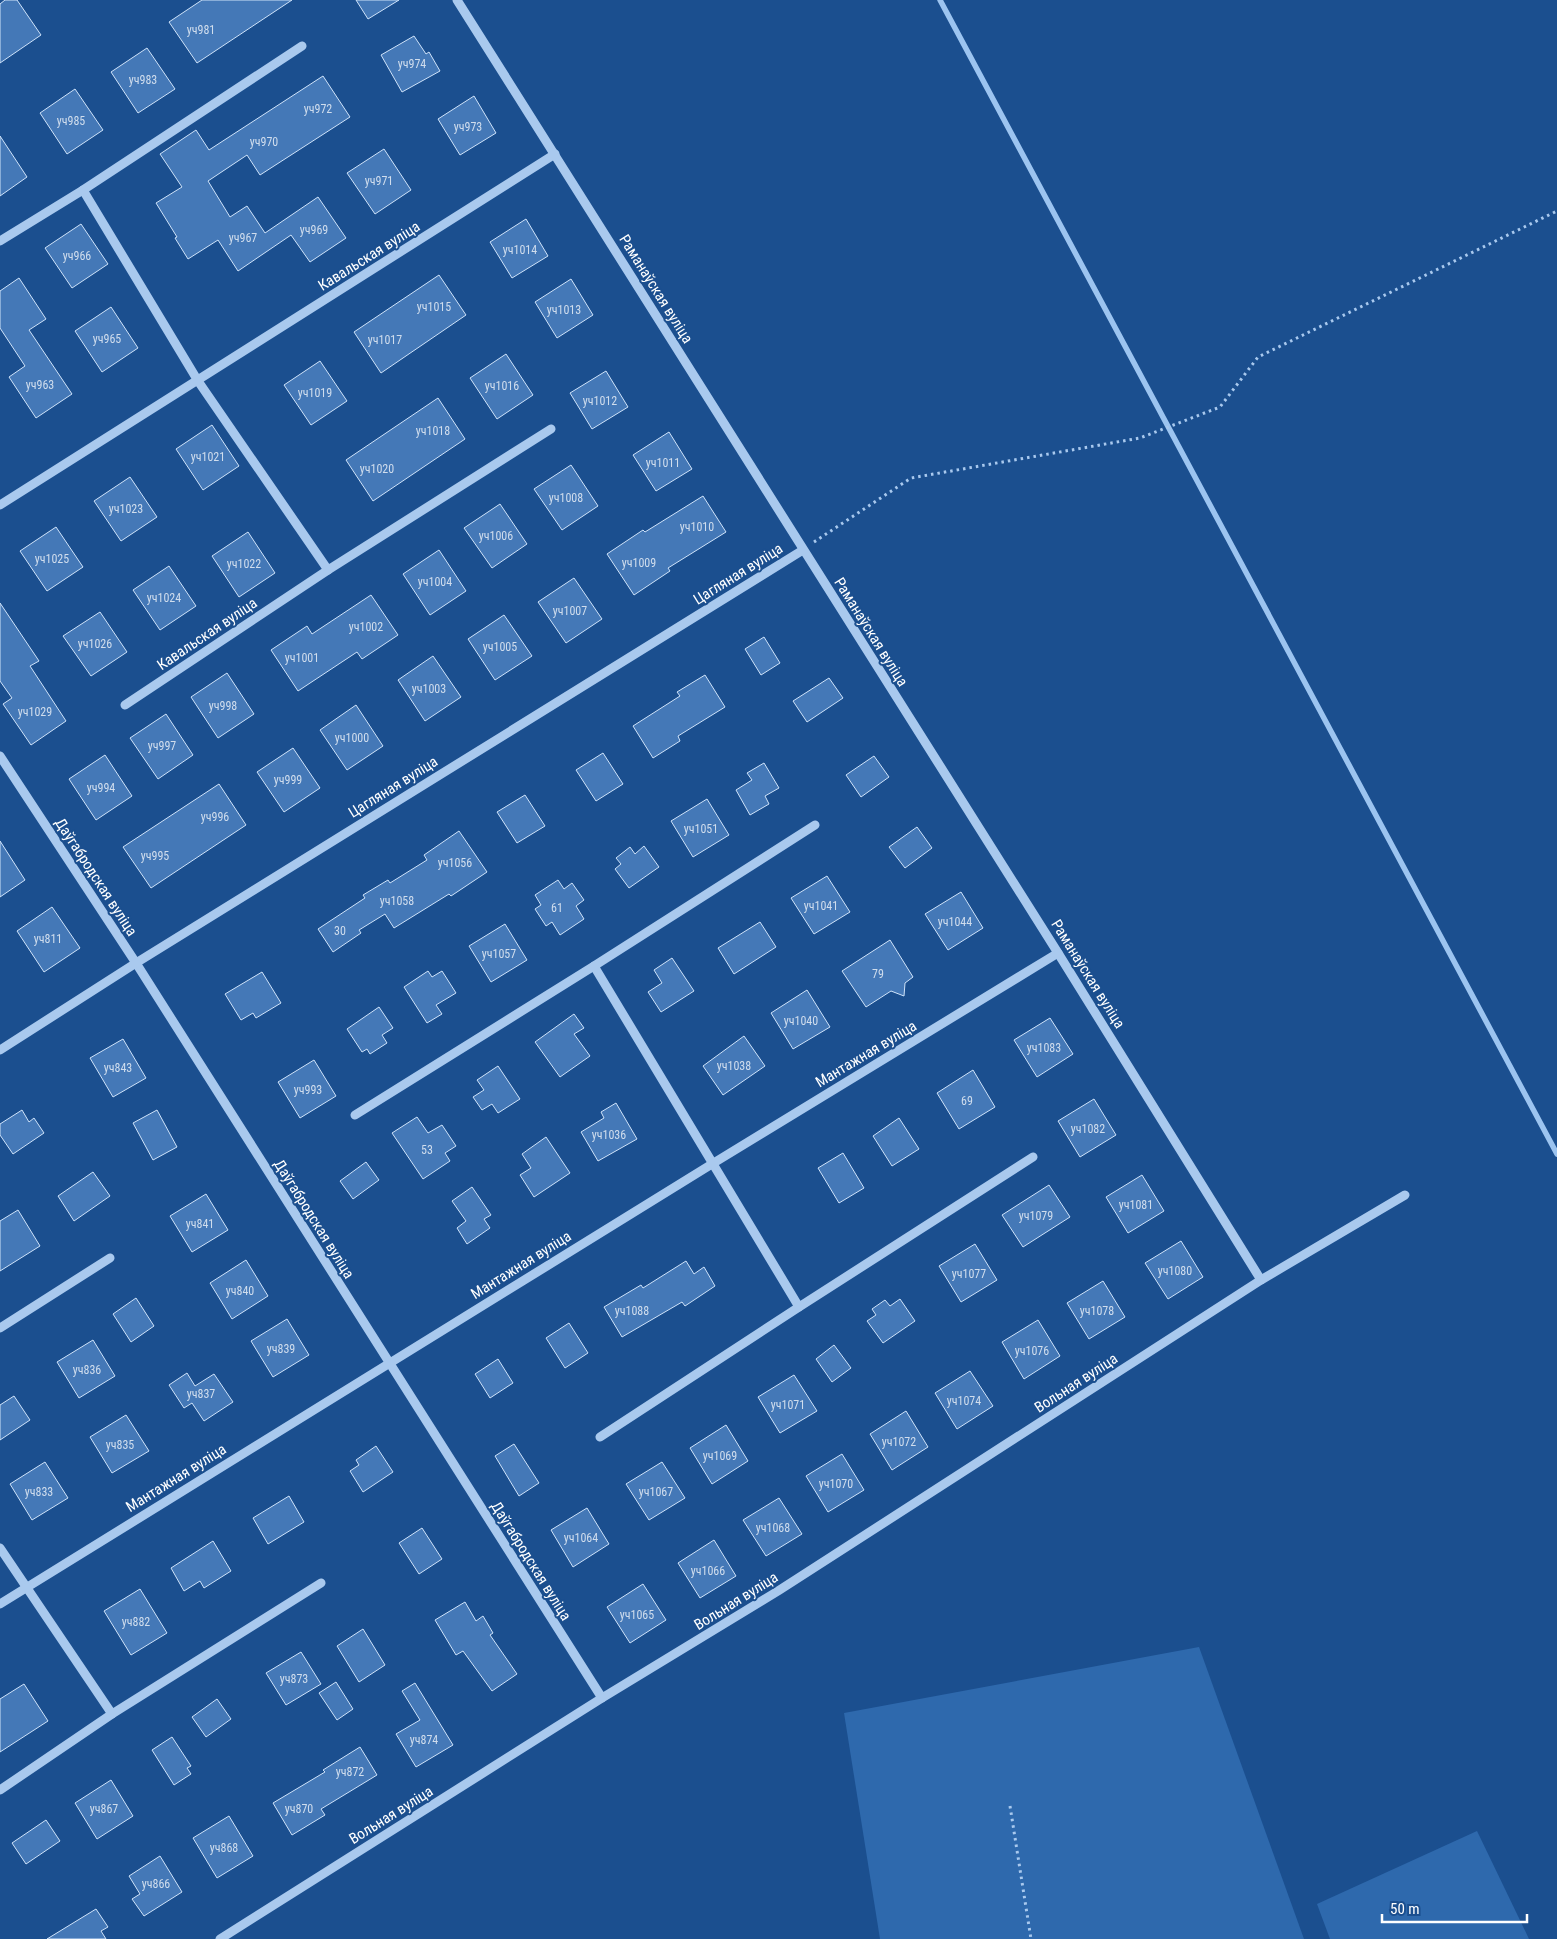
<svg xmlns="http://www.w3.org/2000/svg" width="1557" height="1939" font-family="'Roboto Condensed',sans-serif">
<rect width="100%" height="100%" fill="#1b4f8f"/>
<g fill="#2e69ad">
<polygon points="1199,1647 1304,1939 880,1939 844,1713"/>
<polygon points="1477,1831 1529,1939 1330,1939 1317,1904"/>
</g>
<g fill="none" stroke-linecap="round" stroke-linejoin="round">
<polyline stroke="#9cc4f0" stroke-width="5.5" points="940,0 1557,1154"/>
</g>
<g fill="#4478b7" stroke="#cfe3fa">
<polygon points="5,0 17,0 41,35 0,63 0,4"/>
<polygon points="202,0 292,0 197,63 169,22"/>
<polygon points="356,0 399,0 368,19"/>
<polygon points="414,36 426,54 429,52 440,71 402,92 381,55"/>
<polygon points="147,48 175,89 138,113 111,72"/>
<polygon points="323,76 350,117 260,175 247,155 208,181 230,217 247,206 265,233 318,197 346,238 310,262 291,235 238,271 218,240 188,259 175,238 177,237 156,203 182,187 160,154 196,130 209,150"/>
<polygon points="75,89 103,130 67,154 40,113"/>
<polygon points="474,96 496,133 460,155 438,119"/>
<polygon points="0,136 27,177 0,196"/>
<polygon points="384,149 411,190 375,214 347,173"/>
<polygon points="526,219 548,256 512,278 490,242"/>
<polygon points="81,224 108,264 72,288 45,248"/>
<polygon points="439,275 466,315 381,373 354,332"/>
<polygon points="19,278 46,319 29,330 72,394 36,418 9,377 25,366 0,328 0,291"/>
<polygon points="571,279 593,315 557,338 535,302"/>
<polygon points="111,307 138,348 102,372 75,331"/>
<polygon points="506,354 533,395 497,419 470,378"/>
<polygon points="320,361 347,401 311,425 284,385"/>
<polygon points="606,371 628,407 592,429 570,393"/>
<polygon points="438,398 465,439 373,501 346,460"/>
<polygon points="212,425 239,466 203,490 176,449"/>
<polygon points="669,432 692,469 656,491 633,455"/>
<polygon points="571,465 598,506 562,530 534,489"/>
<polygon points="130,477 157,517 121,541 94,501"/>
<polygon points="703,496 726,532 668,568 670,571 634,595 607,554 643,530 645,532"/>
<polygon points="500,504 527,544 492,568 464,528"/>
<polygon points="56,527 83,567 47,591 20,551"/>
<polygon points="248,532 275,573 239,597 212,556"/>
<polygon points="439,550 466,591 430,615 403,574"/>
<polygon points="169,566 196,606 160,630 133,590"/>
<polygon points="574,578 602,619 566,643 538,602"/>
<polygon points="371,595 398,635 362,659 357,652 298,691 271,650 307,626 312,634"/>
<polygon points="0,603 39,661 30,666 66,721 31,745 3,704 12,698 0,681"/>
<polygon points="100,612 127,652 91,676 63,636"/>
<polygon points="504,615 532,656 495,680 468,639"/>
<polygon points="764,637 780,663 761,675 745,649"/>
<polygon points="433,656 461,697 425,721 398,680"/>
<polygon points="227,673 254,714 218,738 191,697"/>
<polygon points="705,675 725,707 678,736 680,741 653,758 633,726 680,696 677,692"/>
<polygon points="829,678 843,698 807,722 793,701"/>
<polygon points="356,705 383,746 347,770 320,730"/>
<polygon points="166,714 193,755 158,779 130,738"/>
<polygon points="293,748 320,788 284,812 257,772"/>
<polygon points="603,753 623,784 596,801 576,770"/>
<polygon points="105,755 132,796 96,820 69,779"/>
<polygon points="874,756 889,777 861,797 846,775"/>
<polygon points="764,763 779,788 765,796 769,804 750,815 736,790 752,780 747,773"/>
<polygon points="219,784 246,825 151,888 123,847"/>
<polygon points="525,795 545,826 517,843 497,812"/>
<polygon points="707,799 729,835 693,857 671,821"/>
<polygon points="917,827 932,848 905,868 889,847"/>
<polygon points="459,831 487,872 451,896 449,894 394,928 385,914 359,930 361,933 333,952 318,929 365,898 363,895 388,880 390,883 427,860 424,855"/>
<polygon points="0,841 25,880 0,897"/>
<polygon points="644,846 659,867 629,888 615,869 621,864 616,858 630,847 635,854"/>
<polygon points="827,876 850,912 814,934 791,898"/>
<polygon points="558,880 564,889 572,883 584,900 576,906 584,919 560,935 552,922 546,926 535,909 541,905 535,895"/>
<polygon points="961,892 983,928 948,950 925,914"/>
<polygon points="52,907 80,948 44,972 17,931"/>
<polygon points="760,922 776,947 734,974 718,948"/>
<polygon points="505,924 527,960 491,982 469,946"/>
<polygon points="890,940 913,977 905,983 904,996 891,991 866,1007 842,971"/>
<polygon points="672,958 694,991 661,1012 648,992 662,983 654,970"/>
<polygon points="428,971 432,977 442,971 456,993 436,1005 442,1014 427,1023 404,987"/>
<polygon points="262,972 281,1003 256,1018 253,1013 241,1020 225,994"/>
<polygon points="807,990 830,1027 793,1049 771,1013"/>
<polygon points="379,1007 393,1028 382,1035 387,1043 370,1054 367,1049 362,1052 347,1029"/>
<polygon points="574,1014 584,1028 574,1034 590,1056 560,1077 535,1042"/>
<polygon points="1050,1018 1073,1054 1037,1077 1014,1040"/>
<polygon points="744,1036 765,1066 723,1095 703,1066"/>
<polygon points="123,1039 146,1078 113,1097 90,1058"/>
<polygon points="314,1060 336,1096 300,1118 278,1082"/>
<polygon points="498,1066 520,1099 498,1113 492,1104 482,1110 473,1097 484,1090 477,1080"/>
<polygon points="973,1070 995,1107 959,1129 937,1093"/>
<polygon points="1094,1099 1116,1135 1080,1157 1058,1121"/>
<polygon points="616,1103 637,1139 598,1161 581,1132 604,1118 601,1112"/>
<polygon points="22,1110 29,1122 34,1118 44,1133 13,1154 0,1135 0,1124"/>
<polygon points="157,1110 177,1147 153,1160 133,1123"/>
<polygon points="417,1117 428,1133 442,1125 456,1146 445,1153 450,1161 423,1179 392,1133"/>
<polygon points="899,1118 919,1149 892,1166 873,1136"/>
<polygon points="546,1137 570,1173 534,1197 520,1175 531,1168 522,1154"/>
<polygon points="843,1153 864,1188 839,1203 818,1168"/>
<polygon points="366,1162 379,1180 353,1199 340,1181"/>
<polygon points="93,1172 110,1196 74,1221 58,1196"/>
<polygon points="1142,1175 1164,1211 1128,1233 1106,1197"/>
<polygon points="1049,1185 1070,1217 1023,1247 1002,1215"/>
<polygon points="472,1187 491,1215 484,1219 490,1228 467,1244 457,1228 466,1221 452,1201"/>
<polygon points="206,1194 228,1230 192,1252 170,1216"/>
<polygon points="18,1210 40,1246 0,1271 0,1221"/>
<polygon points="1181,1241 1203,1277 1168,1299 1145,1263"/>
<polygon points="975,1244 997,1280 961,1302 939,1266"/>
<polygon points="246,1260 268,1296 232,1319 210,1283"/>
<polygon points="686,1261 694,1274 704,1267 715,1286 685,1306 682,1302 622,1337 604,1307 641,1285 643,1288"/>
<polygon points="1103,1281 1125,1317 1089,1339 1067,1303"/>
<polygon points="136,1298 154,1326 131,1342 113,1314"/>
<polygon points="900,1299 915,1321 883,1343 867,1321 876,1315 872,1309 885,1300 890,1306"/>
<polygon points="287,1319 309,1355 273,1377 251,1341"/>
<polygon points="1038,1320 1060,1356 1024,1379 1002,1342"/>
<polygon points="569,1323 588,1353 565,1368 546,1338"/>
<polygon points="93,1340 115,1376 79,1398 57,1362"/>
<polygon points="834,1345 851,1368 832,1382 816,1359"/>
<polygon points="498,1359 513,1383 490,1398 475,1374"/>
<polygon points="970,1371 993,1406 957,1429 935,1393"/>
<polygon points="187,1373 195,1386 214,1374 233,1402 204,1421 192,1403 184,1408 169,1385"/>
<polygon points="794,1375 817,1411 780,1433 758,1397"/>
<polygon points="14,1396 30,1420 0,1440 0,1405"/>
<polygon points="906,1411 928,1447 892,1470 870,1434"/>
<polygon points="126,1415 149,1451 112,1473 90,1437"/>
<polygon points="726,1425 748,1461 712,1484 690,1448"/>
<polygon points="514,1444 539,1483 519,1496 495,1456"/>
<polygon points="376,1446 393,1472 363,1492 350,1471 359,1465 356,1460"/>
<polygon points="842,1454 864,1490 828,1512 806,1476"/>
<polygon points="45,1462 68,1498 32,1520 10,1484"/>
<polygon points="662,1462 685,1498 649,1520 626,1484"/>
<polygon points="289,1496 304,1522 268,1544 253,1518"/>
<polygon points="779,1498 802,1534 766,1556 743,1520"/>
<polygon points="587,1508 609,1544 573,1567 551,1530"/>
<polygon points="422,1528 442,1559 419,1574 399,1543"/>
<polygon points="714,1540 736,1576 700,1598 678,1563"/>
<polygon points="213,1541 231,1571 204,1588 200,1581 184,1591 171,1568"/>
<polygon points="643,1584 666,1620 630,1643 607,1607"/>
<polygon points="140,1589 167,1633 131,1655 104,1611"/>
<polygon points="465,1602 476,1621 483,1616 493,1633 490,1635 517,1674 492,1691 463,1651 456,1655 435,1620"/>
<polygon points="363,1629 385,1665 359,1682 337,1646"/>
<polygon points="301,1652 321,1684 286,1705 266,1673"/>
<polygon points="336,1682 353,1709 337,1720 319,1693"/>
<polygon points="415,1683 453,1745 416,1767 396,1734 420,1720 402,1691"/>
<polygon points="24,1684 48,1721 0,1752 0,1699"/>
<polygon points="217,1699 231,1719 206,1737 192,1717"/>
<polygon points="172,1737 191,1766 187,1768 191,1774 174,1785 152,1750"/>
<polygon points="360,1747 377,1775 321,1809 325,1815 292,1835 273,1803 325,1772 323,1770"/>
<polygon points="111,1780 133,1816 97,1839 75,1803"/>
<polygon points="229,1816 253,1856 217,1878 193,1838"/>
<polygon points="46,1820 60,1841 26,1864 12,1843"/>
<polygon points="160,1856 182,1892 144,1916 132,1899 140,1894 129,1876"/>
<polygon points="96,1909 108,1927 101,1931 106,1939 47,1939"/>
</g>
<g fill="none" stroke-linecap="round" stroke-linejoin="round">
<g stroke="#a9c9ee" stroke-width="3" stroke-dasharray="2.5 4" stroke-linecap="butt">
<polyline points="814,542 911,478 1140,438 1220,407 1258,357 1557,211"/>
<polyline points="1010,1806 1031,1939"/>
</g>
<g stroke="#a9c9ee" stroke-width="9">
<polyline points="457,0 1058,953 1261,1280"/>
<polyline points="302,46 83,190 198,381 328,570 551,429"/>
<polyline points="0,241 83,190"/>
<polyline points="0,505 555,154"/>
<polyline points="125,705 328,570"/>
<polyline points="0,756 136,963 602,1698"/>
<polyline points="0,1050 136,963 803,550"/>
<polyline points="355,1115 594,966"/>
<polyline points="799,1307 594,966 815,825"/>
<polyline points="0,1328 110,1258"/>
<polyline points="600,1437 799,1307 1033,1157"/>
<polyline points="0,1548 112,1714"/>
<polyline points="0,1604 712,1164 1058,953"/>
<polyline points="0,1790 112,1714 321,1583"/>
<polyline points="220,1939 602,1698 778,1591 1261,1280 1405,1195"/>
</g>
</g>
<g text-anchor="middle" stroke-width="4" stroke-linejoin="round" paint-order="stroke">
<g font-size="12" fill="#d0dded">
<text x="201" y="34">уч981</text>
<text x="412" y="68">уч974</text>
<text x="143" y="84">уч983</text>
<text x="318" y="113">уч972</text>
<text x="71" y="125">уч985</text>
<text x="468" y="131">уч973</text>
<text x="264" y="146">уч970</text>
<text x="379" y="185">уч971</text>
<text x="314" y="234">уч969</text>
<text x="243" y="242">уч967</text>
<text x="520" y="254">уч1014</text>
<text x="77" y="260">уч966</text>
<text x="434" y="311">уч1015</text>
<text x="564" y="314">уч1013</text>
<text x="107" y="343">уч965</text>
<text x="385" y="344">уч1017</text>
<text x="40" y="389">уч963</text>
<text x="502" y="390">уч1016</text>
<text x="315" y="397">уч1019</text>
<text x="600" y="405">уч1012</text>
<text x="433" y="435">уч1018</text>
<text x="208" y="461">уч1021</text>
<text x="663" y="467">уч1011</text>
<text x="377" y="473">уч1020</text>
<text x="566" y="502">уч1008</text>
<text x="126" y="513">уч1023</text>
<text x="697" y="531">уч1010</text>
<text x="496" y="540">уч1006</text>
<text x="52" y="563">уч1025</text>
<text x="639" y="567">уч1009</text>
<text x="244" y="568">уч1022</text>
<text x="435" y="586">уч1004</text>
<text x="164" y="602">уч1024</text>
<text x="570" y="615">уч1007</text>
<text x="366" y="631">уч1002</text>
<text x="95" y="648">уч1026</text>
<text x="500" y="651">уч1005</text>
<text x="302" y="662">уч1001</text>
<text x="429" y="693">уч1003</text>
<text x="223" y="710">уч998</text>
<text x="35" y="716">уч1029</text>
<text x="352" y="742">уч1000</text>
<text x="162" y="750">уч997</text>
<text x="288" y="784">уч999</text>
<text x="101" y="792">уч994</text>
<text x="215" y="821">уч996</text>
<text x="701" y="833">уч1051</text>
<text x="155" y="860">уч995</text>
<text x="455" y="867">уч1056</text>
<text x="397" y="905">уч1058</text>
<text x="821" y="910">уч1041</text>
<text x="557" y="912">61</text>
<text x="955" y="926">уч1044</text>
<text x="340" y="935">30</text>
<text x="48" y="943">уч811</text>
<text x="499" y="958">уч1057</text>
<text x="878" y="978">79</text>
<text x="801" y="1025">уч1040</text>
<text x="1044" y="1052">уч1083</text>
<text x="734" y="1070">уч1038</text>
<text x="118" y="1072">уч843</text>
<text x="308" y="1094">уч993</text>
<text x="967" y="1105">69</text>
<text x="1088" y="1133">уч1082</text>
<text x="609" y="1139">уч1036</text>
<text x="427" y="1154">53</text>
<text x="1136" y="1209">уч1081</text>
<text x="1036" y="1220">уч1079</text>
<text x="200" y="1228">уч841</text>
<text x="1175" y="1275">уч1080</text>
<text x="969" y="1278">уч1077</text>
<text x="240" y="1295">уч840</text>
<text x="632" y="1315">уч1088</text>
<text x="1097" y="1315">уч1078</text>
<text x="281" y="1353">уч839</text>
<text x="1032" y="1355">уч1076</text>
<text x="87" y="1374">уч836</text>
<text x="201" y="1398">уч837</text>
<text x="964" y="1405">уч1074</text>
<text x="788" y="1409">уч1071</text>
<text x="899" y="1446">уч1072</text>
<text x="120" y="1449">уч835</text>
<text x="720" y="1460">уч1069</text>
<text x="836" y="1488">уч1070</text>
<text x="39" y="1496">уч833</text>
<text x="656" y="1496">уч1067</text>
<text x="773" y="1532">уч1068</text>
<text x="581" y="1542">уч1064</text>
<text x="708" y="1575">уч1066</text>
<text x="637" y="1619">уч1065</text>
<text x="136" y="1626">уч882</text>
<text x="294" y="1683">уч873</text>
<text x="424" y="1744">уч874</text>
<text x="350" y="1776">уч872</text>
<text x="104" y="1813">уч867</text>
<text x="299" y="1813">уч870</text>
<text x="224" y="1852">уч868</text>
<text x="156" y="1888">уч866</text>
</g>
<g font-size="15" fill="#fff" stroke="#1b4f8f">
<text transform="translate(369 256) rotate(-32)" y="5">Кавальская вуліца</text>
<text transform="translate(656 289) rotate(58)" y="5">Раманаўская вуліца</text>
<text transform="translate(738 574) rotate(-32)" y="5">Цагляная вуліца</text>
<text transform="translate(871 632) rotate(58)" y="5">Раманаўская вуліца</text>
<text transform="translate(207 634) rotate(-34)" y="5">Кавальская вуліца</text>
<text transform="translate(393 787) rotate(-32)" y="5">Цагляная вуліца</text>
<text transform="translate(96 877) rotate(57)" y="5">Даўгабродская вуліца</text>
<text transform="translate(1088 974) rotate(58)" y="5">Раманаўская вуліца</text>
<text transform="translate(866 1054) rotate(-31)" y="5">Мантажная вуліца</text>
<text transform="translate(314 1219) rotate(58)" y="5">Даўгабродская вуліца</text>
<text transform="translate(521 1265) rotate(-32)" y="5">Мантажная вуліца</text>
<text transform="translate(1076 1383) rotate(-33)" y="5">Вольная вуліца</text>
<text transform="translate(176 1478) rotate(-32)" y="5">Мантажная вуліца</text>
<text transform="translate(531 1561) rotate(58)" y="5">Даўгабродская вуліца</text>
<text transform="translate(736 1601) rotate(-32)" y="5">Вольная вуліца</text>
<text transform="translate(391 1815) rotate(-32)" y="5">Вольная вуліца</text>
</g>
</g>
<path d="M1382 1914v8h145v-8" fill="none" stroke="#ffffff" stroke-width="2.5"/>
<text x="1390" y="1914" font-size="15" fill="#ffffff" stroke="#1b4f8f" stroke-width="4" paint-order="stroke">50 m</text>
</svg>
